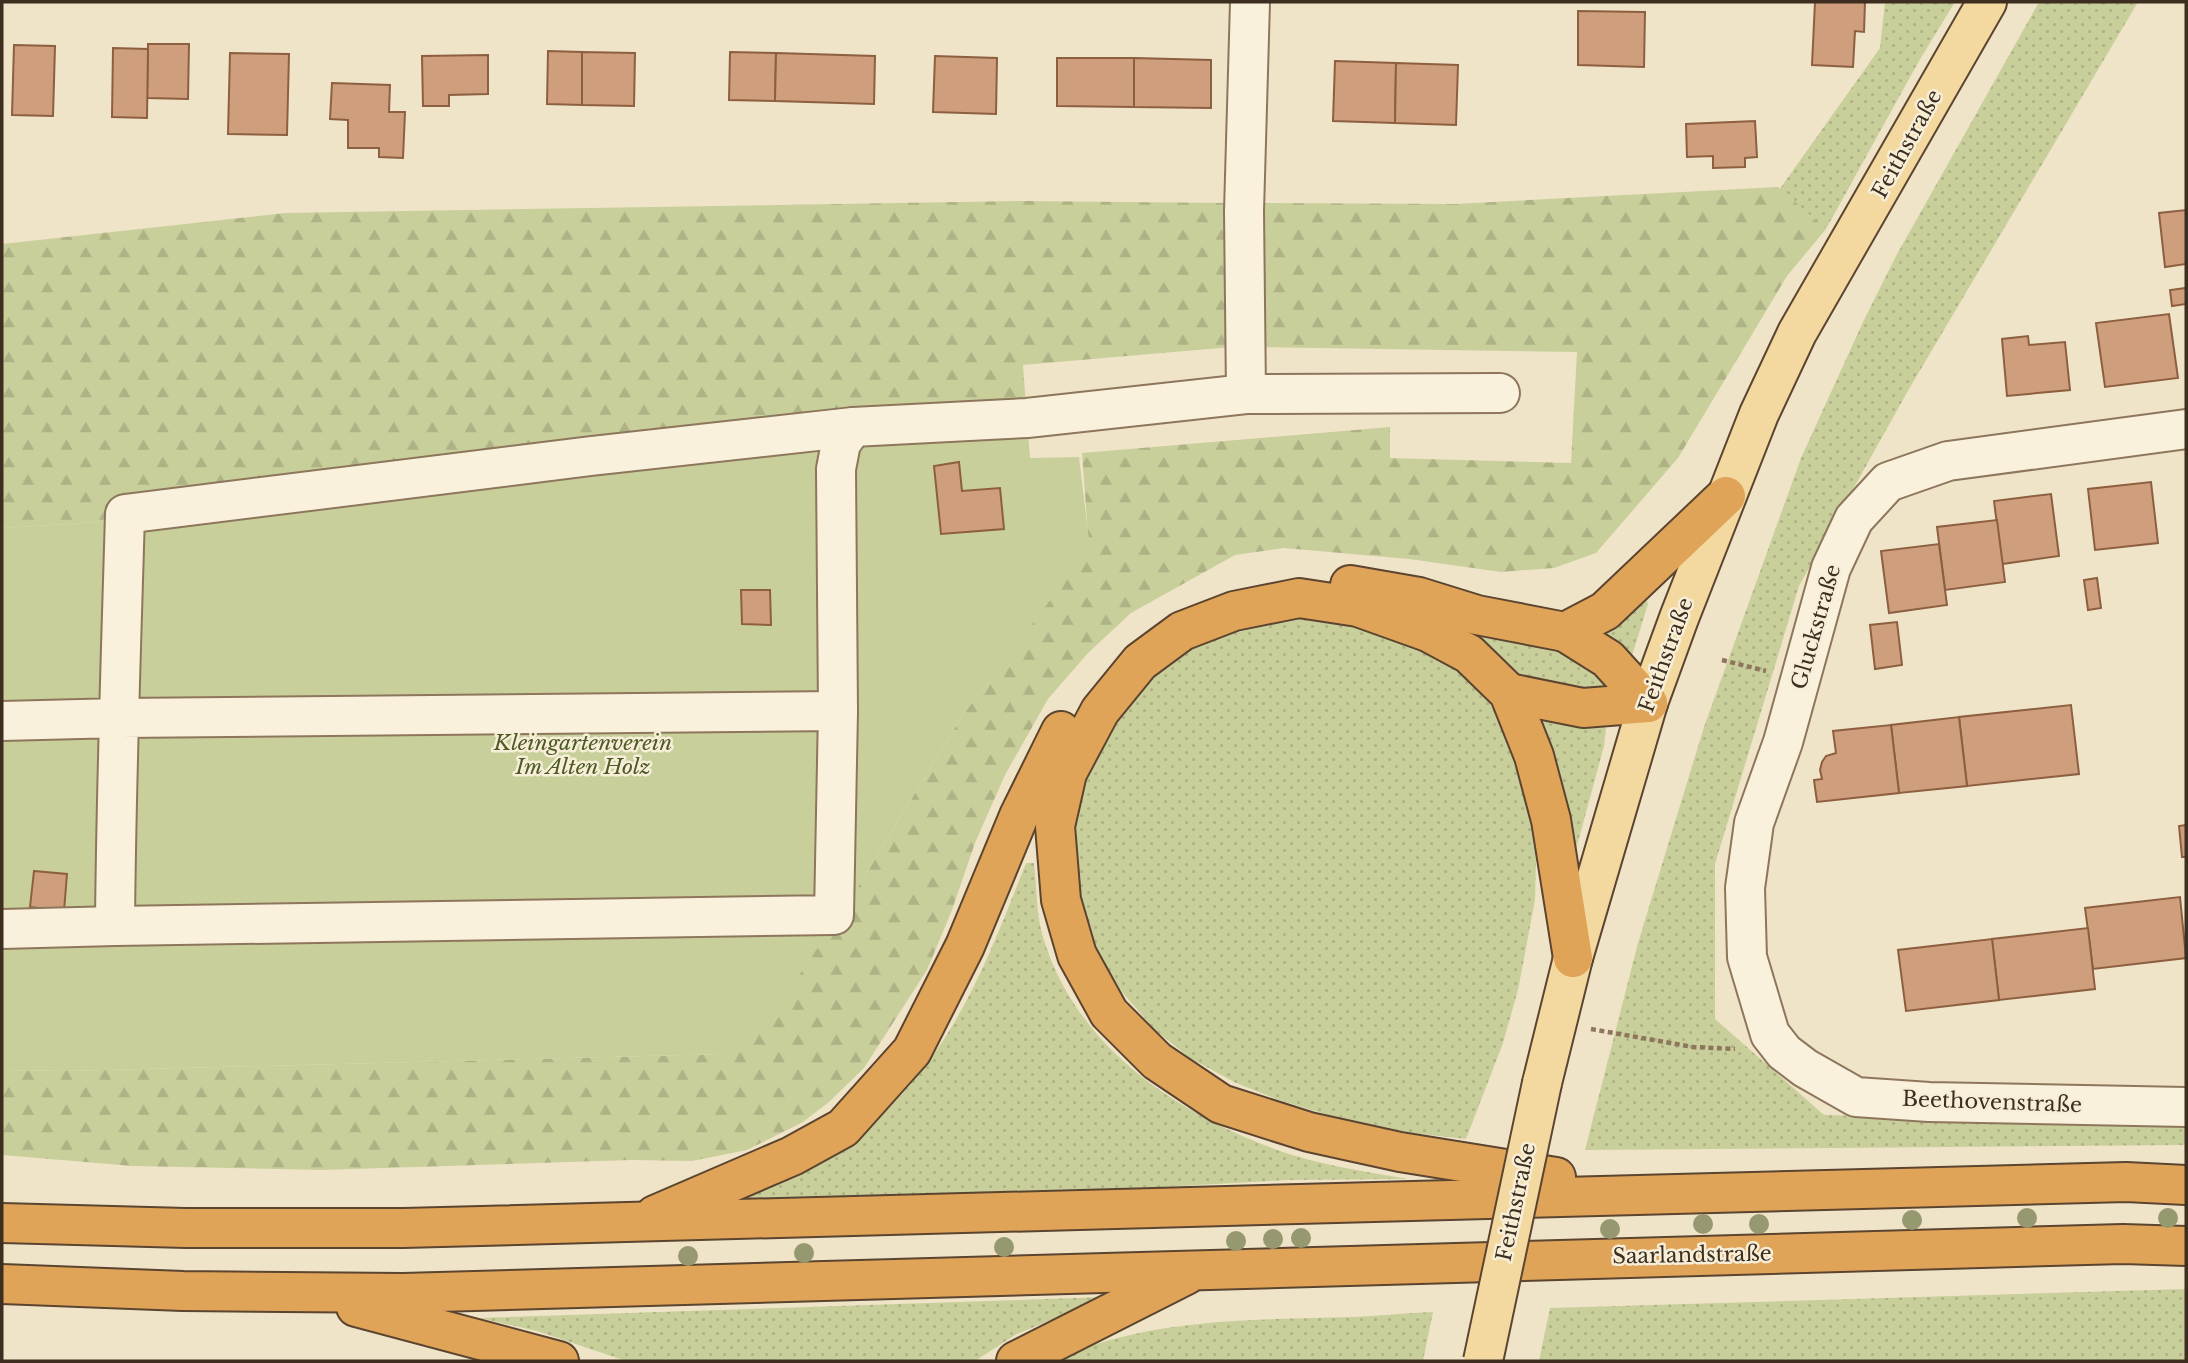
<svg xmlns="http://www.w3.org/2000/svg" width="2188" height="1363" font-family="'Libre Baskerville',serif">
<defs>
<pattern id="grass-dots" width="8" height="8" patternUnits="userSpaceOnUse" patternTransform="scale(1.75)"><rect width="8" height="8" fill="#c9cf9b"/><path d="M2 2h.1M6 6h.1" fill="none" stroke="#aeb285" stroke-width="1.8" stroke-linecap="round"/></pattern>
<pattern id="forest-firs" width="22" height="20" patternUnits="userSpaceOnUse" patternTransform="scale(1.75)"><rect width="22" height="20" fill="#c9cf9b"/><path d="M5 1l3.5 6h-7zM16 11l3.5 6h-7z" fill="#aeb285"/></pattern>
</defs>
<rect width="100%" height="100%" fill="#f0e4c8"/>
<g fill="url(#grass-dots)">
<polygon points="1885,2 1955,2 1919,61 1826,229 1779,190 1880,48"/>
<polygon points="2039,2 2138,2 1909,389 1799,586 1715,864 1715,1019 1824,1115 2186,1124 2186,1145 1585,1150 1638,943 1704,727 1801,458 1863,322 1896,256"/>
<polygon points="1643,599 1647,601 1648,604 1631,659 1598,632"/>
<polygon points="1302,611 1387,625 1461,670 1488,701 1511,735 1533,814 1536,859 1535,900 1518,990 1503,1043 1466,1139 1411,1133 1328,1115 1279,1100 1236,1083 1190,1058 1155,1030 1123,993 1097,954 1079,912 1071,873 1076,787 1111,712 1193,639"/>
<path d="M1484,631C1532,644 1580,647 1610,690L1609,694L1518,682L1479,640L1478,633Z"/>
<polygon points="1544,721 1605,725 1606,728 1604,746 1575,853 1541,722"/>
<path d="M1026,863H1034C1037,887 1036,914 1043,937C1076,1047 1175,1112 1277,1150C1319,1165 1364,1171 1407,1179L1288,1180L1160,1187L746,1199C773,1185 802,1174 828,1159C851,1146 871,1127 889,1108C960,1036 990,954 1026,863Z"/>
<polygon points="2186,1289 2186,1360 1539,1361 1550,1308"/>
<polygon points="1106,1297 1015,1335 975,1361 626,1361 537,1331 479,1318"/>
<path d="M1433,1312L1423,1361H1054C1145,1317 1254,1320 1353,1317C1379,1316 1406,1313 1433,1312Z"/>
</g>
<g fill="url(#forest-firs)">
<polygon points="1778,187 1826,229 1787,276 1678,458 1596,553 1554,568 1501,572 1409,559 1284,548 1235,555 1131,613 1088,653 1048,699 1005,775 975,843 952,910 927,970 864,1068 829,1102 803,1122 747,1150 692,1161 631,1160 321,1170 133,1166 2,1155 2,1070 67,1071 725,1054 756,1037 848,903 962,716 1089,548 1082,453 1390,427 1390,458 1571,463 1577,352 1257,347 1261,203 1455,204"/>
<polygon points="1022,201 1230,203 1232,347 1023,365 1026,406 112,521 2,528 2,244 285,213"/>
</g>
<polygon fill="#c9cf9b" points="1026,406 1030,458 1079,457 1090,548 962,716 848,903 757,1037 725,1054 67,1071 2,1070 2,528 112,521"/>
<g fill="#cf9f7d" stroke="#8d5f41" stroke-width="2">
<polygon points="1815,2 1865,2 1864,32 1855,31 1853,67 1812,65"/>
<polygon points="1578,11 1645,12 1644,67 1578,65"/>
<polygon points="148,44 189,44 188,99 147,98"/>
<polygon points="14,45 55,46 53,116 12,115"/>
<polygon points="113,48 148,49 147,118 112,117"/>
<polygon points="548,51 582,52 582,105 547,104"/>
<polygon points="582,52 635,53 634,106 582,105"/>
<polygon points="730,52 776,53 775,101 729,100"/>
<polygon points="230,53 289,54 287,135 228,134"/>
<polygon points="776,53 875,56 874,104 775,101"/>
<polygon points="488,55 488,94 449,95 449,106 423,106 422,56"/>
<polygon points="935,56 997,58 996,114 933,112"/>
<polygon points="1057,58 1134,58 1134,107 1057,106"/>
<polygon points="1134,58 1211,60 1211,108 1134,107"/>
<polygon points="1335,61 1396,63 1395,123 1333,121"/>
<polygon points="1396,63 1458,65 1456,125 1395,123"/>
<polygon points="332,83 390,85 389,112 405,112 403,158 379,157 379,148 348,148 348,120 330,119"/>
<polygon points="1755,121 1757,157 1745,158 1745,167 1713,168 1713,156 1687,157 1686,124"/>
<polygon points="2186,210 2186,264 2165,267 2159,213"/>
<polygon points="2186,288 2186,304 2172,306 2170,290"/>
<polygon points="2169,314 2178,378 2105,387 2096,323"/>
<polygon points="2028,336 2029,345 2065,342 2070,390 2007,396 2002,339"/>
<polygon points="959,462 962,491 1000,488 1004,529 941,534 934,466"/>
<polygon points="2151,482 2158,543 2095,550 2088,489"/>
<polygon points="2051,494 2059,556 2002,564 1994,501"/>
<polygon points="1997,520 2005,582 1945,590 1937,527"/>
<polygon points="1939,544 1947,605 1889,613 1881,551"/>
<polygon points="2097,578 2101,608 2088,610 2084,580"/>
<polygon points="741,590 770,590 771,625 742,624"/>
<polygon points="1897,622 1902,665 1875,669 1870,625"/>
<polygon points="2071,705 2079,774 1967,786 1959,717"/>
<polygon points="1959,717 1967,786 1899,793 1891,725"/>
<polygon points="1891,725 1899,793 1817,802 1814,780 1822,779 1820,770 1822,762 1826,756 1836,753 1833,731"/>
<polygon points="2186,825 2186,857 2182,857 2179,826"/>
<polygon points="34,871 67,874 64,911 30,907"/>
<polygon points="2180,897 2186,958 2093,969 2085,908"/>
<polygon points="2088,928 2095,989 1999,1000 1992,939"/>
<polygon points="1992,939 1999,1000 1906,1011 1898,950"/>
</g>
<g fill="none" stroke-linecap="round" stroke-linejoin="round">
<defs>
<g id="minor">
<polyline points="1246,394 1500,393"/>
<polyline points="2186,429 1948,461 1888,482 1854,519 1831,568 1783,742 1754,823 1745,888 1747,957 1770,1034 1784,1052 1805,1068 1856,1097 1929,1102 2186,1107"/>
<polyline points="838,711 836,469 841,443 853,427"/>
<path d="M2,721L120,718L838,711L834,915L115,926C116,789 121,652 125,514L591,456L853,427L1027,418L1246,394L1244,211L1250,2"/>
<polyline points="2,929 115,926"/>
</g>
<polyline id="major" points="1542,1083 1573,958 1648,703 1679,618 1759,414 1797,333 1987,2"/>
<g id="highway">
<polyline points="1350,585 1419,597 1477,615 1565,632 1605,611 1726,496"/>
<polyline points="1565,632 1608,659 1648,703"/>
<polyline points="1509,693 1583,708 1648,703"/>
<polyline points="1556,1177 1400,1152 1309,1132 1221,1104 1157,1061 1109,1013 1077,955 1061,900 1055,826 1067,773 1100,711 1140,662 1182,631 1234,611 1299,598 1358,607 1428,632 1469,654 1509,693 1534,756 1551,820 1573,958"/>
<polyline points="655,1215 792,1156 843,1128 912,1051 965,946 1019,816 1061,731"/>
<polyline points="2,1223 186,1228 403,1228 2126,1182 2186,1185"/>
<polyline points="2,1284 183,1291 403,1293 2123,1244 2186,1246"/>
<polyline points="356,1307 559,1361"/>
<polyline points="1016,1361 1186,1275"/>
</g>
</defs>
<use href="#minor" stroke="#8d765c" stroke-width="42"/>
<use href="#major" stroke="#5b4430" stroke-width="42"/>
<use href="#highway" stroke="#5b4430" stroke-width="42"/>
<g stroke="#8d765c" stroke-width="4.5" stroke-dasharray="5 3.5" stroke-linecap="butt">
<polyline points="1722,660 1766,671"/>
<polyline points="1591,1029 1693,1047 1735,1049"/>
</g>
<use href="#minor" stroke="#faf1dc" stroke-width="38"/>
<use href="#major" stroke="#f3d9a0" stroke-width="38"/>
<use href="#highway" stroke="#e0a458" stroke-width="38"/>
<defs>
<polyline id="major-bridge" points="1483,1361 1542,1083"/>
</defs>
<use href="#major-bridge" stroke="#5b4430" stroke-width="42" stroke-linecap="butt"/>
<use href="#major-bridge" stroke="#f3d9a0" stroke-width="38"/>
</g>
<g fill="#96986f">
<circle cx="2027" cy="1218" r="10"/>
<circle cx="2168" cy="1218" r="10"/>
<circle cx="1912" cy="1220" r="10"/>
<circle cx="1703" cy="1224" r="10"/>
<circle cx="1759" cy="1224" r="10"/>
<circle cx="1610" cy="1229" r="10"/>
<circle cx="1301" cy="1238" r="10"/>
<circle cx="1273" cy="1239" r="10"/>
<circle cx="1236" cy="1241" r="10"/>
<circle cx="1004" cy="1247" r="10"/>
<circle cx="804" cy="1253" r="10"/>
<circle cx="688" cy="1256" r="10"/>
</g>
<g text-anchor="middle" stroke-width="5" stroke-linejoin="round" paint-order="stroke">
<g font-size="21" fill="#3d2e20" stroke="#f7eed8">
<text transform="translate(1907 144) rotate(-61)" y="7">Feithstraße</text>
<text transform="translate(1816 627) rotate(-74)" y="7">Gluckstraße</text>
<text transform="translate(1666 655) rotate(-70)" y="7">Feithstraße</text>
<text transform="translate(1992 1102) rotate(2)" y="7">Beethovenstraße</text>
<text transform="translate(1516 1202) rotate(-78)" y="7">Feithstraße</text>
<text transform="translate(1692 1255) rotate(-1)" y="7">Saarlandstraße</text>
</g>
<g font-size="21" font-style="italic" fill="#4d5a26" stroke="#f7eed8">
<text x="583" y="750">Kleingartenverein<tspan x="583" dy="24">Im Alten Holz</tspan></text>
</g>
</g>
<rect width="2188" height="1363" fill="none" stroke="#3d2e20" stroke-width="7"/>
</svg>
